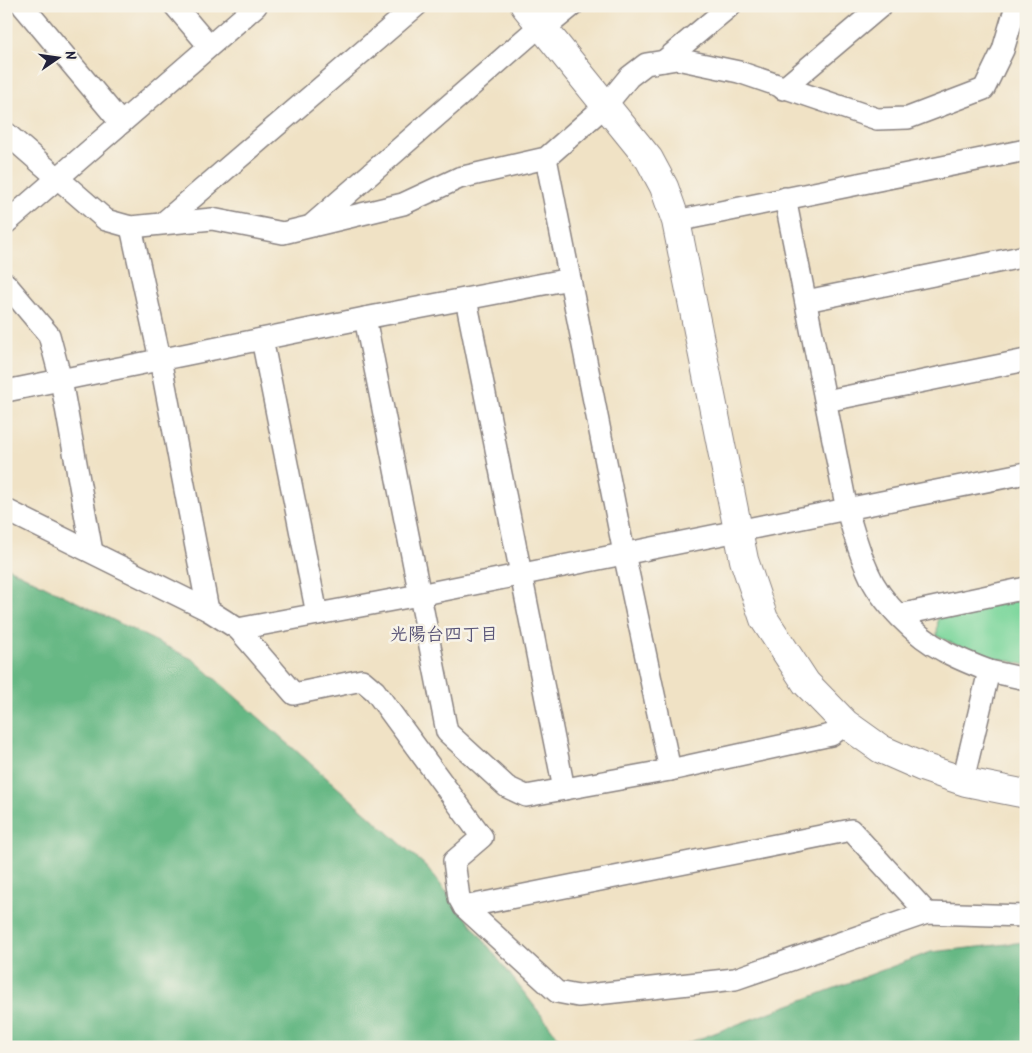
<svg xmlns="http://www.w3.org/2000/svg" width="1032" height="1053" font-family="Kalam,'Klee One',sans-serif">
<rect width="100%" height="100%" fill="#f7f3e8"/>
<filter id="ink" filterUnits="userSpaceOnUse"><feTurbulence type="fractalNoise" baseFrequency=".02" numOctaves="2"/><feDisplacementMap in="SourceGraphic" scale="10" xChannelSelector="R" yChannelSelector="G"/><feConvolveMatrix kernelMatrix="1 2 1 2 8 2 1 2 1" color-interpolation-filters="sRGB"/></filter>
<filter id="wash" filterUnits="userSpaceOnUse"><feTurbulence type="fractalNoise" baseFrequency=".0096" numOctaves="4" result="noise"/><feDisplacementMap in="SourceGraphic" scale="20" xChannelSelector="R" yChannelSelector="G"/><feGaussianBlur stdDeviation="1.12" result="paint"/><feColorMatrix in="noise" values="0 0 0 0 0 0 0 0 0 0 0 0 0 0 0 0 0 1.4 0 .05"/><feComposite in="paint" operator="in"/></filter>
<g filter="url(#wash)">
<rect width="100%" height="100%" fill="#f0e2c5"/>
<polygon fill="#7ed79d" stroke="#507c6c" points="1026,599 1026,665 969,651 937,636 938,617"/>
<g fill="#66b884" stroke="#446d60">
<polygon points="6,567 194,660 427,867 566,1047 6,1047"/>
<polygon points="1026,942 1026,1047 677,1047 931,952"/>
</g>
</g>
<g filter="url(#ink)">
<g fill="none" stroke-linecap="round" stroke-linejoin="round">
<defs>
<g id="minor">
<polyline points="23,6 121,123"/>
<polyline points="175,6 209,46"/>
<polyline points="544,29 572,6"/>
<polyline points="664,61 730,6"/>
<polyline points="783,89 881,6"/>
<polyline points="6,133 106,220 131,227 212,219 283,233 403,204 459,178 546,158 606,105 629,77 646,64 677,59 739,72 877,119 908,118 984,89 1003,50 1016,6"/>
<polyline points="546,158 624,553 670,770"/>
<path d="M785,198L847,510C853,531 859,552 868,572C880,601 916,637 944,651C958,659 974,665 989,671"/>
<polyline points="676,221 1026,150"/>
<polyline points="6,223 256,6"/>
<polyline points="163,223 416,6"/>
<polyline points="313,224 541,25"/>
<polyline points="131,227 160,359 208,610"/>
<polyline points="6,284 49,335 61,380 92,552"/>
<polyline points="466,299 564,789"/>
<polyline points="806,301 1026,256"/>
<polyline points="365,318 447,732 507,787 526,796 670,770 831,735 846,724"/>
<polyline points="262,339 317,614"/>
<polyline points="6,391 365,318 570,279"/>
<polyline points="826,401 1026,360"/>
<polyline points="6,510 208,610 238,629 294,694 362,680 375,691 482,837 454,861 459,898 464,907 557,992 578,996 735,979 927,913 1026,916"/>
<polyline points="899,615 1026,588"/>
<polyline points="238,629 419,595 1026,473"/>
<polyline points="963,780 989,671 1026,679"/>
<polyline points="464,907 851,830 927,913"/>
</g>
<polyline id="tertiary" points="525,6 649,159 664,187 676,221 744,560 764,619 806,683 846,724 881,749 922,767 966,782 1026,794"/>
</defs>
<use href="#minor" stroke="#898280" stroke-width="24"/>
<use href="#tertiary" stroke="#898280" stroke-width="30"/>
<use href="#minor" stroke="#fff" stroke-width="21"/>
<use href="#tertiary" stroke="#fff" stroke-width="28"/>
</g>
</g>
<g text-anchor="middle" stroke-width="5" stroke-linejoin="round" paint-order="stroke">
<g font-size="18" font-weight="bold" fill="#5a5577" stroke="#f7f3e8">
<text x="444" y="640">光陽台四丁目</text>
</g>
</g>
<rect width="1032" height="1053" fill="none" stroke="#f7f3e8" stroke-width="25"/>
<g transform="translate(58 58) rotate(77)" stroke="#f7f3e8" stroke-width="4" paint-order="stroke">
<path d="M0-4L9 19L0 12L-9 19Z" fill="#22223b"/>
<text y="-8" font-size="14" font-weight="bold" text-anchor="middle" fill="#22223b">N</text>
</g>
</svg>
